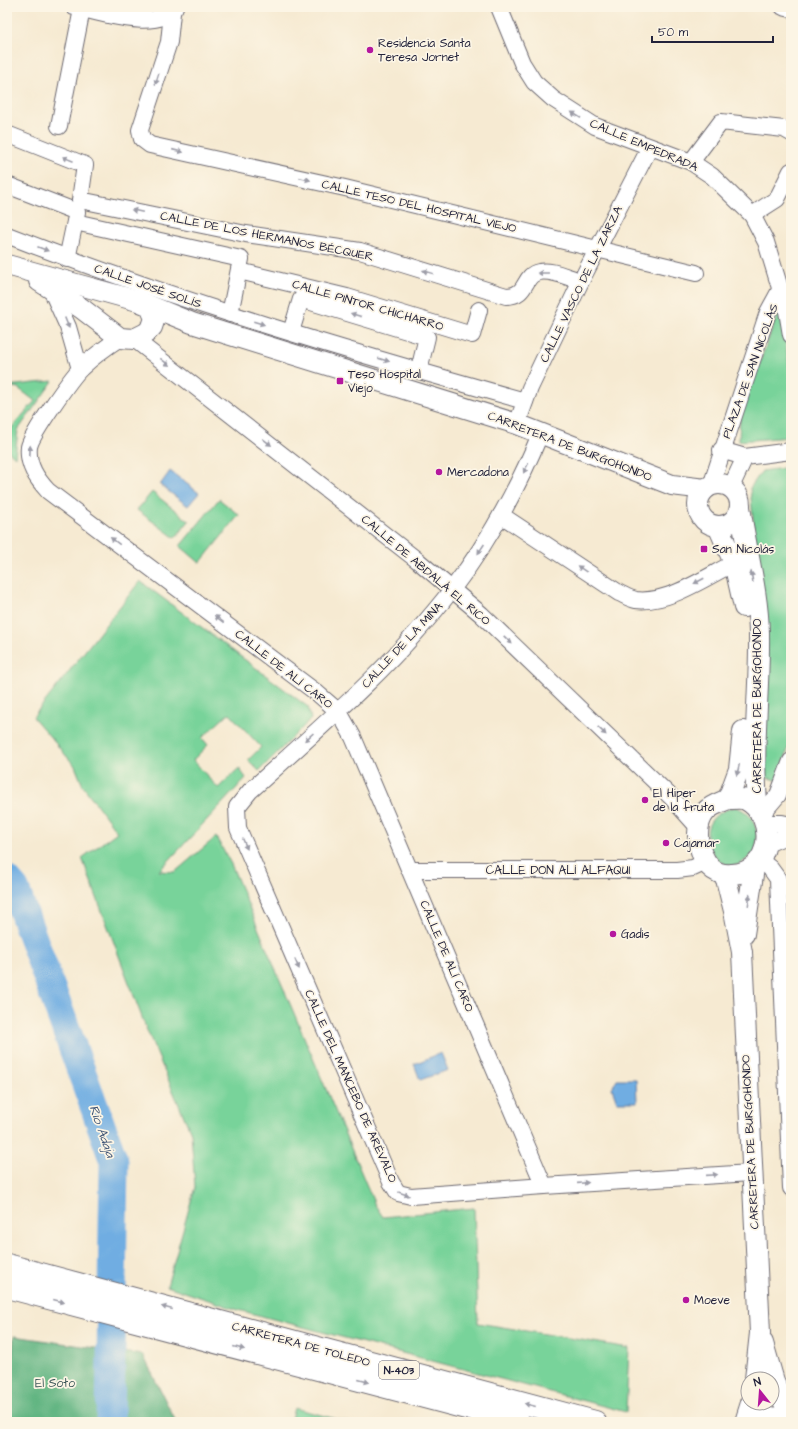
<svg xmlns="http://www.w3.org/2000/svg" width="798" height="1429" font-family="'Architects Daughter',sans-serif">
<rect width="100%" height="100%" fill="#fcf5e5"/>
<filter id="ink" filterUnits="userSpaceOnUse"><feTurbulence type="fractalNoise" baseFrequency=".025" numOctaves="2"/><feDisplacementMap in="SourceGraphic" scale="8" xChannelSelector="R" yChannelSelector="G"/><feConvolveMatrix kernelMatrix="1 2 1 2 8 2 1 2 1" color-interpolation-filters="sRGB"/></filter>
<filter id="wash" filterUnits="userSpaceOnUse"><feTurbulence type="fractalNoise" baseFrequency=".012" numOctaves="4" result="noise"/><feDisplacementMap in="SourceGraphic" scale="16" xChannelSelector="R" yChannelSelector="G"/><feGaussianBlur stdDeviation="0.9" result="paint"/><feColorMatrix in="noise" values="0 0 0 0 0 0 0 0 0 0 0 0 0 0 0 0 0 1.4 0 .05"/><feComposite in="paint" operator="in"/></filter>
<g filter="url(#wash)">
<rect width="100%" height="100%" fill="#f6ead2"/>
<g fill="#78d39a" stroke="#4d7a6a">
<polygon points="780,308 791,378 791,437 739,441 740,415"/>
<polygon points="53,381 18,430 15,457 7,450 7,433 35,401 18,388 13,387 7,393 7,386"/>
<polygon points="791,467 791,738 779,781 762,776 765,637 750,488 762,471"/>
<polygon points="152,492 189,521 175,538 137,510"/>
<polygon points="219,499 239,515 200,563 180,546"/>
<polygon points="140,581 308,707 311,719 259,771 248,760 261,747 229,713 202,738 208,745 193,760 218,788 239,768 246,778 159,871 175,872 216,837 231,864 375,1205 383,1217 474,1208 478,1323 629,1348 626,1412 235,1309 167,1286 195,1187 191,1133 146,1028 82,858 117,832 83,786 75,766 33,717"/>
<path d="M736,807C757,815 759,833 755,853C750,856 745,861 740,864C714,876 683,817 736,807Z"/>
<polygon points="294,1408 348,1422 290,1422"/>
</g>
<polygon fill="#62b582" stroke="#426c5e" points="14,1336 143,1355 176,1422 7,1422"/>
<g fill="#70ade2" stroke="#49688e">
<polygon points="170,471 199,493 188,506 160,485"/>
<polygon points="441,1053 448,1070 420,1080 414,1064"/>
<polygon points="617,1079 636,1079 637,1102 617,1102 612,1088"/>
</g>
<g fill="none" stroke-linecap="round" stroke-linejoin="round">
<polyline stroke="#70ade2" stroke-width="29" points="7,880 15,889 114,1161 110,1422"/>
</g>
</g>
<g filter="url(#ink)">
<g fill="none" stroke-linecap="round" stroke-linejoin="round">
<defs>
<g id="minor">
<path d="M74,7C99,12 159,33 175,7"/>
<polyline points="499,7 522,63 534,82 553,99 595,126 691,162 712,176 752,215 766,242 787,311 791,335"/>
<polyline points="783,7 791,9"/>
<polyline points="172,13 169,42 140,130 142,139 150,145 345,188 696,273"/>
<polyline points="59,126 82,9"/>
<path d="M7,134L85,165L80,200L246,234L360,251L506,296C529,296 522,275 539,272C552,269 568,278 581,281"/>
<polyline points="691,162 721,122 784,129 791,133"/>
<polyline points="7,185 77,212 67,259"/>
<polyline points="752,215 777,199 791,171"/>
<polyline points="75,222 241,259 230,314"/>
<path d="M7,235C176,301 350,352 525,401"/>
<polyline points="239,271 347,297 472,335 479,310"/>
<polyline points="50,287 68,327 80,369"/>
<polyline points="291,332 301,299 427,337 419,370"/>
<path d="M120,338C106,347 93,357 81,368C71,378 31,435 29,447C27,465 37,479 48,491L317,693L339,712L353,737L544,1186"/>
<polyline points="134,339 417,560 481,614 671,797 697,826"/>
<polyline points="517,424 530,388 581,281 650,147"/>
<path d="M541,432C518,488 490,540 453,588C395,664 321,727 250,791L237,807L238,828L391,1182L398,1193L411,1196L544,1186L751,1173"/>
<polyline points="721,450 745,457 791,451"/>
<polyline points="711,486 768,312 780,290"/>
<polyline points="731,487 745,457"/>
<path d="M501,515L619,593C624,595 630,599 636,600C668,604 706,577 734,563"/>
<polyline points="761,815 778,795 791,761"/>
<polyline points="765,823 782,823 791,825"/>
<polyline points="767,844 791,834"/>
<polyline points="761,861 770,868 778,879 791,1188"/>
<polyline points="410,870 677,870 693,868 706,862"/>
</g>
<g id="major">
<polyline points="7,265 138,301 192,323 517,424 672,485 705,489"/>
<polyline points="39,281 81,308 120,338 134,339 146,333 152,327 155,318 150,307"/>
<circle cx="719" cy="505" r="21"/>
<path d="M740,507C746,549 758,590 759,633C760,693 751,751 758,811"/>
<polyline points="718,526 734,563 744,607"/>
<polyline points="728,799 739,769 743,731"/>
<path d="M728,799C733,799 742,798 746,800C778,817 772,873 732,874C724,875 716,873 710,867C697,852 693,826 706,811C711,805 722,802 728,799Z"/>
<polyline points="725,875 734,911 742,952 760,1333 755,1379"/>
<polyline points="744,934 754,868"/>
<polyline points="763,1343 774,1381 791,1418"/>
<polyline points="745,1422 751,1403"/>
</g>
<g id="highway">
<polyline points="7,1265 595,1422"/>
<polyline points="7,1287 519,1422"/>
<path d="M749,1422C764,1417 775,1417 790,1422"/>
</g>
</defs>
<use href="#minor" stroke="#6c6870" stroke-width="18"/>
<use href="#major" stroke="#6c6870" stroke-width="22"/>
<use href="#highway" stroke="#6c6870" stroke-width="24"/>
<use href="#minor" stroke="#fff" stroke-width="16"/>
<use href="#major" stroke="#fff" stroke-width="20"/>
<use href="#highway" stroke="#fff" stroke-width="22"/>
</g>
<defs><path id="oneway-solid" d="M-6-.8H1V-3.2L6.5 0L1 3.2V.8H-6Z"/></defs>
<g fill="#9c9ca7">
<use href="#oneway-solid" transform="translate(157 79) rotate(108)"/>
<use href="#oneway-solid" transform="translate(576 115) rotate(-147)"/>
<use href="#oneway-solid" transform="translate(178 151) rotate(13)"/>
<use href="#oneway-solid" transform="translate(68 159) rotate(-158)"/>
<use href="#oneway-solid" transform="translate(305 179) rotate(13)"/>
<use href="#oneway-solid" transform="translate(137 211) rotate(-168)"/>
<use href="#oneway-solid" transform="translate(43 249) rotate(21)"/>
<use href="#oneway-solid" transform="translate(428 272) rotate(-163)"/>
<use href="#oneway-solid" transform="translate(543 273) rotate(-180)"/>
<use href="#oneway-solid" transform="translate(356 315) rotate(-163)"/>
<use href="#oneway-solid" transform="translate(67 323) rotate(68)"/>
<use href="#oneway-solid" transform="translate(259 323) rotate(17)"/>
<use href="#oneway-solid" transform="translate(384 360) rotate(16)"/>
<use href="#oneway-solid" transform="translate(165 362) rotate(38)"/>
<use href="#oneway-solid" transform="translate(267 442) rotate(38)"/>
<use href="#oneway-solid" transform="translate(30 451) rotate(-88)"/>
<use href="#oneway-solid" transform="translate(526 468) rotate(117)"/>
<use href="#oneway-solid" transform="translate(115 541) rotate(-143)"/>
<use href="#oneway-solid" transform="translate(481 549) rotate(124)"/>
<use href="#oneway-solid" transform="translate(582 569) rotate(-146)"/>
<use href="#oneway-solid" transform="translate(752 577) rotate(-99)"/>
<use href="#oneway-solid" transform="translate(699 581) rotate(152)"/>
<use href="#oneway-solid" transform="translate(219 619) rotate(-143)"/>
<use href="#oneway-solid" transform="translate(508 640) rotate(44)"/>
<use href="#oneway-solid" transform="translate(602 731) rotate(44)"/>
<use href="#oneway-solid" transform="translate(309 737) rotate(138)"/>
<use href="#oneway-solid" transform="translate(738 770) rotate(103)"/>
<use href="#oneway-solid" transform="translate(245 844) rotate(67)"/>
<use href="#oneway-solid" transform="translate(749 900) rotate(-83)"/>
<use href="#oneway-solid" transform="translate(297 964) rotate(67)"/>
<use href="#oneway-solid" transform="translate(712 1175) rotate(-4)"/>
<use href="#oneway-solid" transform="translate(583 1183) rotate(-4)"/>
<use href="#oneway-solid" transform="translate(404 1194) rotate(19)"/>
<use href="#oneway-solid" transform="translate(59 1301) rotate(15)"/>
<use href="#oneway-solid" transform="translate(167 1308) rotate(-165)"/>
<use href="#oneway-solid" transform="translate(239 1348) rotate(15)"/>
<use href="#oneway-solid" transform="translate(364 1381) rotate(15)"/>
<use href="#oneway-solid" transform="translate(530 1405) rotate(-165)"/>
</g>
</g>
<g fill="#b5179e" stroke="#fcf5e5" stroke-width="1.5">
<circle cx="370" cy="50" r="4"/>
<rect x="336" y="377" width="8" height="8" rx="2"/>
<circle cx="439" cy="472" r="4"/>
<rect x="700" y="545" width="8" height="8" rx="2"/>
<circle cx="645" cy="800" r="4"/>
<circle cx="666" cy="843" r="4"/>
<circle cx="613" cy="934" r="4"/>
<circle cx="686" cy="1300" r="4"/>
</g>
<g text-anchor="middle" stroke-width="3.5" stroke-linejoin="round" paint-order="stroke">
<rect fill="#fcf5e5" stroke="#63616e" stroke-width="1" x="379" y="1361" width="40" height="18" rx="3"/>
<g font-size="11" font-weight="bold" fill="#22223b">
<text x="399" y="1374">N-403</text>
</g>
<g font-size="12" fill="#22223b" stroke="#fcf5e5" text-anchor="start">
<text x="378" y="47">Residencia Santa<tspan x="378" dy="14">Teresa Jornet</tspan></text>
<text x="348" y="378">Teso Hospital<tspan x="348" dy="14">Viejo</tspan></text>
<text x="447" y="476">Mercadona</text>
<text x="712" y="553">San Nicolás</text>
<text x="653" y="797">El Hiper<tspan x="653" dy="14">de la fruta</tspan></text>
<text x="674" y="847">Cajamar</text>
<text x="621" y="938">Gadis</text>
<text x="694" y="1304">Moeve</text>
</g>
<g font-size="12" fill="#22223b" stroke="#fcf5e5">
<text transform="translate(644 145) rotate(23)" y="4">CALLE EMPEDRADA</text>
<text transform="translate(419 206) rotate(13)" y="4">CALLE TESO DEL HOSPITAL VIEJO</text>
<text transform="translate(267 236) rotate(11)" y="4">CALLE DE LOS HERMANOS BÉCQUER</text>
<text transform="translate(581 284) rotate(-64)" y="4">CALLE VASCO DE LA ZARZA</text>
<text transform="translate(148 286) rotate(19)" y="4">CALLE JOSÉ SOLÍS</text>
<text transform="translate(368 305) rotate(16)" y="4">CALLE PINTOR CHICHARRO</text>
<text transform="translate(750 371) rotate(-70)" y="4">PLAZA DE SAN NICOLÁS</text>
<text transform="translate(570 446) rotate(21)" y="4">CARRETERA DE BURGOHONDO</text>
<text transform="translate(426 570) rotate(40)" y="4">CALLE DE ABDALÁ EL RICO</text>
<text transform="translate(402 645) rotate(-47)" y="4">CALLE DE LA MINA</text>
<text transform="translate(284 669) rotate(38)" y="4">CALLE DE ALÍ CARO</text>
<text transform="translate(757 706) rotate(-90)" y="4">CARRETERA DE BURGOHONDO</text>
<text x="558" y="874">CALLE DON ALÍ ALFAQUI</text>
<text transform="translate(447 956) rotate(67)" y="4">CALLE DE ALÍ CARO</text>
<text transform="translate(351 1086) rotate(66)" y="4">CALLE DEL MANCEBO DE ARÉVALO</text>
<text transform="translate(750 1142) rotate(-93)" y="4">CARRETERA DE BURGOHONDO</text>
<text transform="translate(301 1344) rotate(15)" y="4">CARRETERA DE TOLEDO</text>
</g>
<g font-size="12" fill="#3c5758" stroke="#fcf5e5">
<text x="55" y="1387">El Soto</text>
</g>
<g font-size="13" font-style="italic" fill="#3d5375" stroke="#fcf5e5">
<text transform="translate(103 1131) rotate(71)" y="5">Río Adaja</text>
</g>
</g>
<rect width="798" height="1429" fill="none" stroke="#fcf5e5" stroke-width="24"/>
<g transform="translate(760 1391) rotate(343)"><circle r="19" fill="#fcf5e5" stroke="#a5a1a1"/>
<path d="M0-3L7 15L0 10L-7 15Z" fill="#b5179e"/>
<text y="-6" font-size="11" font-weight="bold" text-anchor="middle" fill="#22223b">N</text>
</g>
<path d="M652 36v6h121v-6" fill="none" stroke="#22223b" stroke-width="2"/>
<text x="658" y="36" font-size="12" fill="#22223b" stroke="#fcf5e5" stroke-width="3" paint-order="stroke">50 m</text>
</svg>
